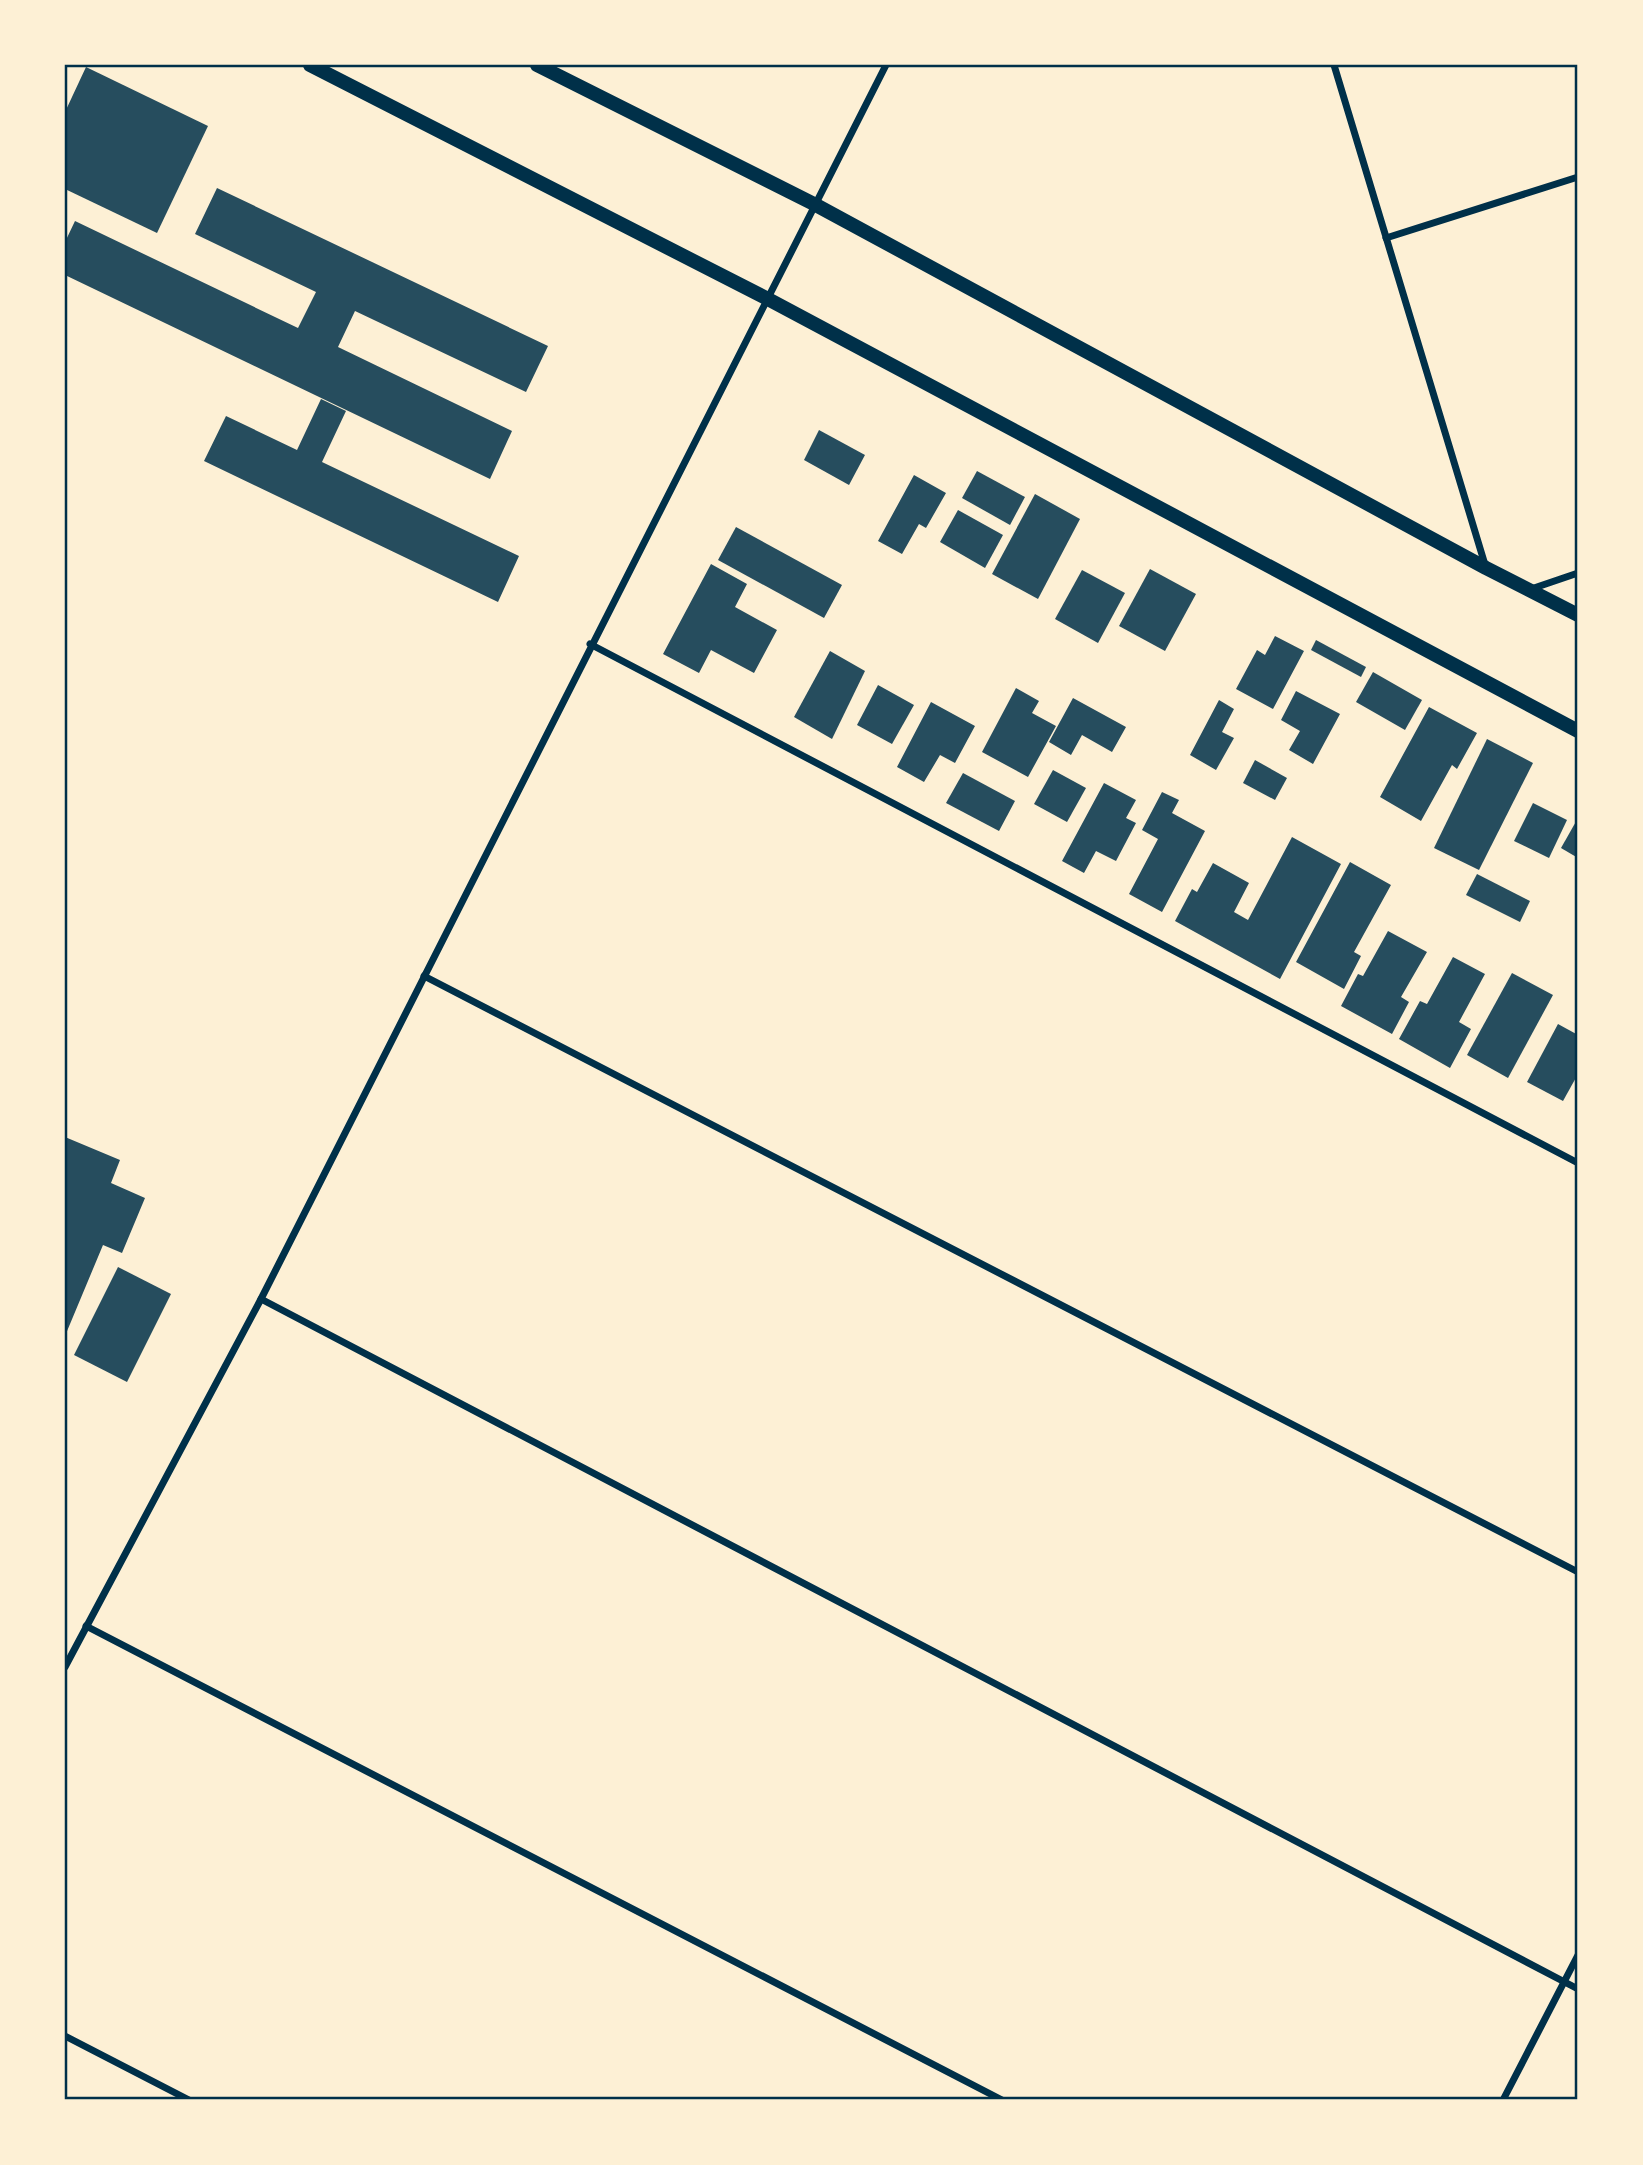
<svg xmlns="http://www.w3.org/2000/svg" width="1643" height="2165" font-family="Manrope,sans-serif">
<rect width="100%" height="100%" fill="#fdf0d5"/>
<g fill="#264d5e">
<polygon points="86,67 208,126 157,233 65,189 65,112"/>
<polygon points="217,188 548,346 526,392 355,311 338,347 512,431 490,479 65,275 65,242 75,221 298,328 316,292 195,234"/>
<polygon points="321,399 346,411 322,462 519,556 498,602 204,461 226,416 297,450"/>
<polygon points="819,430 865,455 849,485 804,460"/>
<polygon points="977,471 1025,497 1010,525 962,498"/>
<polygon points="914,475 946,493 926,528 919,524 902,554 878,541"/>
<polygon points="1035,494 1080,519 1038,599 992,574"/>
<polygon points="958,510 1003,535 985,568 940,542"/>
<polygon points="736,527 842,585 824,618 718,560"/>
<polygon points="711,564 747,584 735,607 777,630 754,673 711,650 699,673 663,654"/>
<polygon points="1150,569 1196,594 1165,651 1119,626"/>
<polygon points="1082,570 1125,593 1098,643 1055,619"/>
<polygon points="1275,636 1304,651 1273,709 1236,689 1257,650 1265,655"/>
<polygon points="1316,640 1366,667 1361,677 1311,650"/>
<polygon points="830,651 865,671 832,739 794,717"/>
<polygon points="1373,672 1422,700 1405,730 1356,702"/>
<polygon points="878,685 914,705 892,744 857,725"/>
<polygon points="1016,688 1039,701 1032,713 1056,726 1028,777 982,752"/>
<polygon points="1296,691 1340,714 1313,764 1289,750 1300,731 1281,720"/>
<polygon points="1073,698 1126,727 1112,752 1082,735 1071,755 1049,742"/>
<polygon points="1219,700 1234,709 1222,732 1234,738 1216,770 1190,755"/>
<polygon points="931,702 975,726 955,763 940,755 924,782 897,767"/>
<polygon points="1429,707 1477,733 1457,769 1452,765 1421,821 1380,797"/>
<polygon points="1487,739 1533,763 1479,870 1434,848"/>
<polygon points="1255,760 1287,778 1275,800 1243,783"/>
<polygon points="1053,770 1086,788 1067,822 1034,804"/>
<polygon points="963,773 1015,801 999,831 946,803"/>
<polygon points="1104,783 1136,800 1126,818 1136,823 1116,861 1096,851 1084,873 1062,861"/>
<polygon points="1162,792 1179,800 1172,813 1205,831 1162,912 1129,894 1158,839 1142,830"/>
<polygon points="1533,803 1567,820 1549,858 1514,841"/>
<polygon points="1578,818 1578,858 1561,848"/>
<polygon points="1292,837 1341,864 1280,979 1175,921 1192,889 1197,892 1213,863 1249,883 1234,912 1248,920"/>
<polygon points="1350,862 1391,885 1354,952 1361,956 1344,989 1296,962"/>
<polygon points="1477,874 1530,901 1520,922 1466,895"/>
<polygon points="1388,931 1427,952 1401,997 1409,1002 1392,1034 1341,1006 1358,974 1363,976"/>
<polygon points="1453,957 1485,974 1459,1022 1471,1029 1450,1068 1399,1039 1420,1001 1427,1004"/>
<polygon points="1512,973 1553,995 1508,1078 1467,1055"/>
<polygon points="1558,1024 1578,1035 1578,1074 1563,1101 1527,1082"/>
<polygon points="65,1137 120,1160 111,1183 145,1198 122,1253 103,1245 65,1336"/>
<polygon points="118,1267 171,1294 127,1382 74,1355"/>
</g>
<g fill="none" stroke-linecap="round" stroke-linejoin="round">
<g stroke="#003049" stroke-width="7">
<polyline points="1334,65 1486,568"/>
<polyline points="1386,238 1578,177"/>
<polyline points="1531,589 1578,573"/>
<polyline points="590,644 1578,1163"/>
<polyline points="424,976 1578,1572"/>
<polyline points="261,1299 1578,1989"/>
<polyline points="86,1626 1002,2100"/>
<polyline points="65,1667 261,1299 886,65"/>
<polyline points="65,2036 189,2100"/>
<polyline points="1503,2100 1578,1955"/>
</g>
<g stroke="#003049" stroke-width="14">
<polyline points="310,65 766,298 1578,731"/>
<polyline points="537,65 814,204 1486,568 1578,615"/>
</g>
</g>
<rect width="1643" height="2165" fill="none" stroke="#fdf0d5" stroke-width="133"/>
<rect x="66" y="66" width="1510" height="2032" fill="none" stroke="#003049" stroke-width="2.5"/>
</svg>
